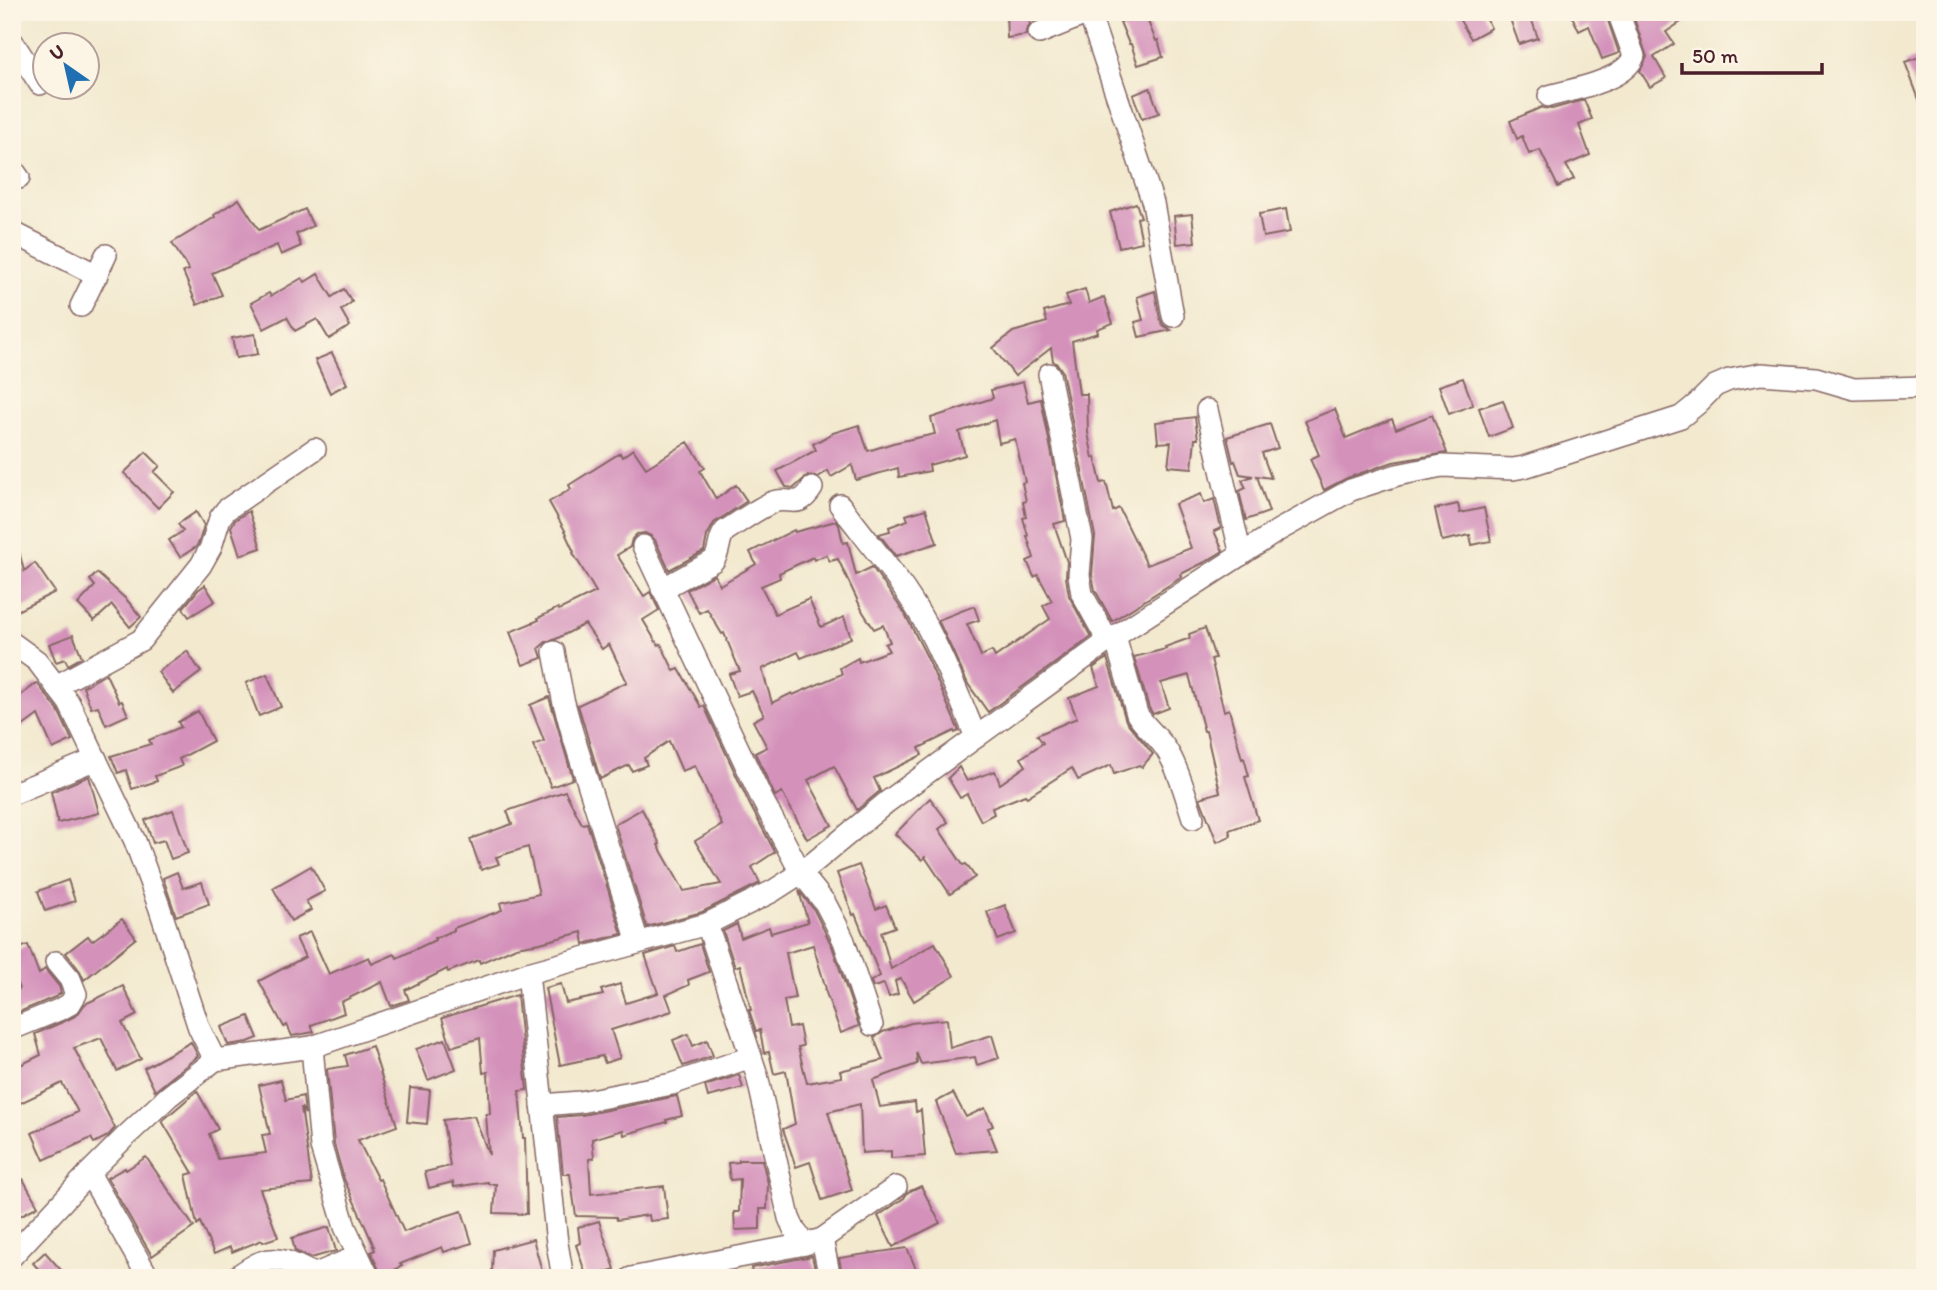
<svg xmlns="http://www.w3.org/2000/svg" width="1937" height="1290" font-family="Itim,sans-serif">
<rect width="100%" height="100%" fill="#fcf5e5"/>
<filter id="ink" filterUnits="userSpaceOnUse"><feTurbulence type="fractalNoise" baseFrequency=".0143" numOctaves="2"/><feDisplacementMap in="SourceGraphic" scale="14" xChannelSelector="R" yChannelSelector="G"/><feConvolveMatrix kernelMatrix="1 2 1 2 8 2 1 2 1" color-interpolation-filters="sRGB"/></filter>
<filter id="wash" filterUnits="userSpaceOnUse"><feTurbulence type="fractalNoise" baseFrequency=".00686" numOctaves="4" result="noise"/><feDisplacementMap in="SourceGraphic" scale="28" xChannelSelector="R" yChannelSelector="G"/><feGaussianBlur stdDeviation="1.57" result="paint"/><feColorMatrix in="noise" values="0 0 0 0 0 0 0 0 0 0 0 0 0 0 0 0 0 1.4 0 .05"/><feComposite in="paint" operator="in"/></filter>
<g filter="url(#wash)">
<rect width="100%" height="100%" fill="#f2e9cf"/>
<g id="blocks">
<g fill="#d492bb" fill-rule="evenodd">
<polygon points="1006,12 1028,12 1030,24 1026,31 1026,35 1007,38"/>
<polygon points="1144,12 1156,41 1158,40 1163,57 1138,65 1131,44 1129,44 1120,22"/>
<polygon points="1455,12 1483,12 1491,28 1471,39"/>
<polygon points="1518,12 1529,12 1538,38 1519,44 1509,16"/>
<polygon points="1570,12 1605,12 1619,53 1602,59 1589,26 1579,31"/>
<polygon points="1643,12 1696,12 1666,32 1674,44 1654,57 1666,78 1650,87 1640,71 1647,57 1634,18"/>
<polygon points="1925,55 1925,110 1923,110 1905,62"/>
<polygon points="1150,88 1159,113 1142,119 1133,95"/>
<polygon points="1584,100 1592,119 1579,125 1590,155 1566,165 1574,179 1558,187 1540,150 1529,154 1522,136 1517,139 1510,121 1542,107 1543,108 1552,109"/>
<polygon points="239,199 259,230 305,209 313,226 296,234 301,246 281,255 277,245 212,273 222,295 197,305 183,272 189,270 172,243 215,217 214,215"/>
<polygon points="1136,203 1141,217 1137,218 1142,242 1119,247 1110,212"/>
<polygon points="1286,209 1290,232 1263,237 1259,214"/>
<polygon points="1192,214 1195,242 1177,244 1174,216"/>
<polygon points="318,274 332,297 344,289 352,302 341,310 350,326 329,339 317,319 295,331 287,317 264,329 251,303 269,293 271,296 302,278 305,282"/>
<polygon points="1085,289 1089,303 1104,297 1113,323 1097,329 1098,333 1072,341 1079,394 1087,394 1088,433 1093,458 1095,457 1101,483 1106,482 1113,511 1119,508 1147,565 1191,548 1175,504 1201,494 1204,503 1214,499 1221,528 1214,531 1223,551 1205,562 1181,574 1182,577 1112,621 1095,590 1092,575 1095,536 1062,371 1058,365 1053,361 1051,348 1015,376 993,348 1013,332 1047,322 1044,312 1069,305 1066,295"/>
<polygon points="1155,291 1160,319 1163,325 1171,330 1139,337 1135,322 1143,320 1137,297"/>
<polygon points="255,334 258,354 236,358 232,338"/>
<polygon points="332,353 347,384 330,393 315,360"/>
<polygon points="1463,378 1473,405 1449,414 1439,386"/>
<polygon points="1023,382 1028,402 1041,399 1065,521 1054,524 1067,562 1066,577 1069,596 1091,637 988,712 968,684 938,620 974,606 979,620 967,624 981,656 992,651 995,657 1050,619 1043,606 1052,601 1038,575 1034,577 1027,561 1034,558 1027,536 1028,536 1023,518 1026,517 1023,502 1026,501 1022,483 1025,482 1015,439 999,443 995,420 959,432 965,455 929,465 930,471 899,477 898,468 856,480 852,465 831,477 828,471 818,477 807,476 794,488 786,487 777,471 816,450 813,444 833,433 859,425 868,451 893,443 935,434 931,418 993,398 991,390"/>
<polygon points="1503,400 1513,428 1489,437 1479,408"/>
<polygon points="1335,409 1346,438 1392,419 1396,429 1432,415 1447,453 1393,462 1347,478 1324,490 1310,459 1319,455 1305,421"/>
<polygon points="1195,417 1198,439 1195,439 1192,468 1168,466 1171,442 1158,443 1156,422"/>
<polygon points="1270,424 1278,448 1262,453 1271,478 1257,476 1269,512 1246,520 1239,491 1246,488 1242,480 1253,476 1240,474 1235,461 1233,462 1227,437"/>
<polygon points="688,442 705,468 700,471 716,499 736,485 747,501 714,523 707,536 704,551 669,570 655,540 651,536 645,533 637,534 632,539 630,547 617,555 644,596 650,592 659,610 643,620 658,645 661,644 674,671 679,669 701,707 704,706 750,805 775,852 752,867 760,883 702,912 647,927 615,824 642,809 660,844 658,845 684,891 721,884 695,841 722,825 695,766 682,771 669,741 644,758 647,765 632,771 629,765 600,779 578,705 627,682 609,644 602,649 585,624 556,639 546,642 539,648 542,658 523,665 510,632 539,620 538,618 558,608 559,610 596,592 573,553 574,552 566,535 567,534 549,502 571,489 569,485 620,453 622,457 633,449 646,468"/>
<polygon points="146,452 160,466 154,472 174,492 158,508 124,473"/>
<polygon points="1458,504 1460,513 1484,508 1491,541 1472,545 1470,535 1442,541 1435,509"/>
<polygon points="926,509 937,543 896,556 879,534 890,531 889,527 908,520 906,515"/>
<polygon points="249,511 261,548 240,555 231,527 235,520"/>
<polygon points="196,512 204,525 199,542 196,547 180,557 169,540 183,531 178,524"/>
<path d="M836,521L839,525L843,543L848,542L856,575L872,567L905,614L927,657L959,731L955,733L954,731L919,748L922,755L874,778L880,791L857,810L834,766L808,780L832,825L807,839L782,792L775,796L755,753L767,747L753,721L764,715L752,691L737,696L729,674L740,671L724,633L722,634L707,609L699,613L687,590L714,575L720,585L756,564L750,552L794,530L795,532ZM826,555L830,561L838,559L863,612L874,629L883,625L890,642L885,644L889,651L859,662L858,658L840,668L842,674L793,695L792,693L772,703L762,669L798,652L801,658L851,638L844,617L821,627L809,599L775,614L761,586L780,578L779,573L813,557L814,560Z"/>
<polygon points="12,547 18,547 24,571 35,563 55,592 17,611 12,602"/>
<polygon points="97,573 127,600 141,617 130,627 112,605 94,621 78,604 95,586 90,580"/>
<polygon points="205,585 215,601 189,617 183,608 198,590"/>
<polygon points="1205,628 1215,658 1211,659 1224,711 1229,709 1242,759 1244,758 1249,776 1245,777 1258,820 1229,830 1231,836 1217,842 1200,798 1220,792 1206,731 1204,731 1189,675 1161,683 1169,708 1153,714 1149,708 1134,657 1166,649 1165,647 1190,638 1189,634"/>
<polygon points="73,635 82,657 68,665 65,659 56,662 49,644"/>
<polygon points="187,651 201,672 173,693 158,672"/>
<polygon points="1107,658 1126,721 1153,754 1142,767 1139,765 1114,774 1111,765 1078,780 1072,768 1027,797 1025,795 992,808 994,814 981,821 967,794 960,798 948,778 959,767 967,781 995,771 1000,784 1026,766 1021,758 1043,743 1037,735 1077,718 1069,698 1099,686 1093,668"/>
<polygon points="106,674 119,702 122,701 128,715 106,725 98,706 91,708 83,687"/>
<polygon points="267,674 281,707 259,716 246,683"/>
<polygon points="37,683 58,710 72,740 53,749 38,715 19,729 12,721 12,702"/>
<polygon points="549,697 573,779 551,787 533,745 544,741 530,705"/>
<polygon points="198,711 213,741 179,759 182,766 155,776 157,781 132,789 126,770 118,773 111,756 151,744 149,740 181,727 178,722"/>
<polygon points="89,776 99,813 58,823 51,792"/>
<polygon points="565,791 582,824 587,823 622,934 584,944 582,932 540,943 516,947 480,963 479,960 448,972 447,969 405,990 409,1000 391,1006 382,982 341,1002 344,1013 311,1025 314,1032 292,1036 287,1025 284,1027 259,981 305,957 296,938 310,932 329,974 369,957 372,964 395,954 397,958 435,940 435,938 454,930 454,928 502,910 500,903 539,894 528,847 496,857 499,864 481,870 470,839 512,824 507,811"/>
<polygon points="930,798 948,822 939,829 963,865 966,864 975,877 950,894 925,857 922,860 895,834"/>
<polygon points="173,810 188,853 171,859 164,840 153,843 145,820"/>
<polygon points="859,865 876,909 886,905 895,927 881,932 891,969 935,943 954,976 914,1001 901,979 895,981 898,994 889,997 884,984 873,987 871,981 880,976 855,914 853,915 837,873"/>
<polygon points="311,866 325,891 306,901 311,910 291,921 273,888"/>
<polygon points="177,872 183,888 202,882 209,904 176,916 163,878"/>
<polygon points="68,880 75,901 45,911 38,891"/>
<polygon points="799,891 814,910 832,946 859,1026 841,1033 825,990 826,989 813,945 786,953 795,998 784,1000 789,1028 799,1026 803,1046 798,1047 807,1083 842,1077 840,1071 883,1060 874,1038 883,1032 911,1023 947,1019 950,1048 992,1035 999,1058 977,1065 975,1057 921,1064 916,1052 917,1064 873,1080 880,1107 915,1102 916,1112 921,1110 925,1156 891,1158 891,1151 862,1153 860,1104 828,1112 852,1190 822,1200 810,1162 796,1167 783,1129 795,1124 786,1071 774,1074 769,1052 764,1053 760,1030 756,1031 749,1010 751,1010 740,965 735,967 723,931 737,924 741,938 769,927 771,933 808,922"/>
<polygon points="1005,905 1016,933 998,940 987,912"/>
<polygon points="122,919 136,938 84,980 80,971 66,953 88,936 92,941"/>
<polygon points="700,944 709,972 688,980 689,985 666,995 672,1011 611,1030 620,1058 605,1063 602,1056 560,1065 545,988 561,984 566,1003 603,995 601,990 620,984 626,1003 658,993 645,955 675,946 677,952"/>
<polygon points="28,945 39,974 45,969 59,986 61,993 55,997 12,1015 12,992 19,989 12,971 12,951"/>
<polygon points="123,986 137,1015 122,1023 141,1059 117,1071 101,1038 74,1048 115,1128 108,1136 94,1143 91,1138 44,1160 32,1133 78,1112 62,1083 12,1107 12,1069 41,1055 35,1034 67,1020 77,1015 85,1004"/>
<polygon points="517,995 527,1090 519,1091 523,1138 525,1138 527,1214 494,1213 496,1184 488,1184 488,1182 454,1187 453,1182 429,1188 425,1172 450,1166 443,1120 474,1116 489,1155 486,1114 490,1114 488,1072 483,1073 480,1038 451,1047 442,1018"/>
<polygon points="249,1016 258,1038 248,1042 228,1045 221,1027"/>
<polygon points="688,1034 693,1046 707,1040 713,1056 683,1066 673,1040"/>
<polygon points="445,1039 456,1069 428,1080 416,1049"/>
<polygon points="191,1042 198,1056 155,1091 144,1068"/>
<polygon points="372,1046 397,1126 358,1140 378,1180 380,1179 404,1232 436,1219 462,1211 472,1243 444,1252 442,1247 400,1264 402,1266 382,1277 371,1252 375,1250 373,1246 374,1246 344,1179 334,1144 327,1069 348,1066 345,1055"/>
<polygon points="739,1075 743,1088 708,1097 705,1086"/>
<polygon points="281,1080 286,1100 303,1096 305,1114 301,1107 312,1184 260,1189 278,1237 263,1242 262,1240 232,1252 230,1247 214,1254 200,1222 197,1225 186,1175 193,1173 162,1121 197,1091 218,1129 209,1134 218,1159 266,1153 262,1135 270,1134 259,1085"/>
<polygon points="410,1088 430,1090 427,1124 407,1122"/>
<polygon points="953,1093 966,1117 985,1108 993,1126 988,1128 997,1150 956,1153 936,1102"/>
<polygon points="677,1096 682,1116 666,1120 667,1122 624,1135 623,1130 592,1139 594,1158 589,1159 591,1194 664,1186 668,1219 650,1221 649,1215 617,1220 616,1217 576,1216 570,1174 563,1174 557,1117 582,1115"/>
<polygon points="146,1157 194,1227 152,1256 107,1178 125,1168 126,1170"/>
<polygon points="739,1160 762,1160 768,1183 767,1209 760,1209 760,1229 735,1230 734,1212 739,1212 740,1179 730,1180 728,1163 739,1162"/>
<polygon points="23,1179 38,1206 18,1217 12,1208 12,1185"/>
<polygon points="921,1186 940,1223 893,1247 878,1216 904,1198 908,1192"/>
<polygon points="599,1221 615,1269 587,1278 576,1245 580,1243 578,1227"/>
<polygon points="329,1227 336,1251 311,1258 295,1251 292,1238"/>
<polygon points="533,1239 544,1278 505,1278 504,1272 492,1272 493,1250"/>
<polygon points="907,1248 920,1278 843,1278 839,1258"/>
<polygon points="45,1252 68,1278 46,1278 33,1263"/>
<polygon points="812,1256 817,1278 753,1278 751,1268"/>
</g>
</g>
</g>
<g filter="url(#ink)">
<use href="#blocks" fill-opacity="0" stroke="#856664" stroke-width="2"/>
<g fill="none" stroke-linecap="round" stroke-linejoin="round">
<defs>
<g id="minor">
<polyline points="1089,13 1153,203 1173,316"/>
<polyline points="1039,33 1091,12"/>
<polyline points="12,41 40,84"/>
<path d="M1549,96C1573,89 1625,81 1634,56L1618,12"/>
<polyline points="12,168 19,178"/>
<polyline points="12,232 97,275"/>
<polyline points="81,306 106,255"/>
<polyline points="1049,374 1082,539 1079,575 1082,594 1108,641"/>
<polyline points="1207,410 1241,555"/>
<path d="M840,505C869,543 902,581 925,623C945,660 960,699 976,737"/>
<polyline points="643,546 762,799 801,873 825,903 837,926 844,941 872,1025"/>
<path d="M662,589L713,561C721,552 717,540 725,531C740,522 758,508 773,502C790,496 798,511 812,488"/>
<path d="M1115,637L1137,714C1146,729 1161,738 1169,754C1180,773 1186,797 1193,818"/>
<polyline points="12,643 37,661 69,703 135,841 159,906 199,1028 215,1060"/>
<polyline points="554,652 563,699 572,732 638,942"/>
<polyline points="56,686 141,640 201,565 211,547 220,518 226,510 315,449"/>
<polyline points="12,794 96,759"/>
<polyline points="707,924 757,1075 789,1218 795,1231 805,1244 822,1239 896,1187"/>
<polyline points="528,973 557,1243 563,1278"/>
<polyline points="12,1029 61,1009 70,1004 76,994 70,979 56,962"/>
<polyline points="312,1047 321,1147 345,1227 369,1278"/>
<polyline points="542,1105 580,1102 672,1084 751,1057"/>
<polyline points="89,1173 147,1275"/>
<polyline points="822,1239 830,1278"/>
<polyline points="12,1256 89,1173 127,1135 169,1096 215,1060 312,1047 528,973 707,924 773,891 801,873 887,802 1108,641 1279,530 1351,490 1397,475 1442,466 1513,469 1524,467 1681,417 1697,404 1715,386 1729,380 1761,374 1816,378 1854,389 1925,387"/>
<path d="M235,1278C255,1263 270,1253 295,1265C302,1268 308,1272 316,1274L358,1256"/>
<polyline points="631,1278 805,1244"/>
</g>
</defs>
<use href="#minor" stroke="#856664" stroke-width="24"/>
<use href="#minor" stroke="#fff" stroke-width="21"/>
</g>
</g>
<rect width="1937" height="1290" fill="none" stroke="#fcf5e5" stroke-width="42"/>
<g transform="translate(66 66) rotate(326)"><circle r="33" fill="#fcf5e5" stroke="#b59f9b" stroke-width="2"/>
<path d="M0-5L12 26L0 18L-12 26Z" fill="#1f6fb2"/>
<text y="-10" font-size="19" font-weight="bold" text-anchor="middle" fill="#4a1f2b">U</text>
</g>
<path d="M1682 63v10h140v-10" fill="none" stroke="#4a1f2b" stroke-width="3.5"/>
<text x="1692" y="63" font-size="21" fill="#4a1f2b" stroke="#fcf5e5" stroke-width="5" paint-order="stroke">50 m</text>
</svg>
